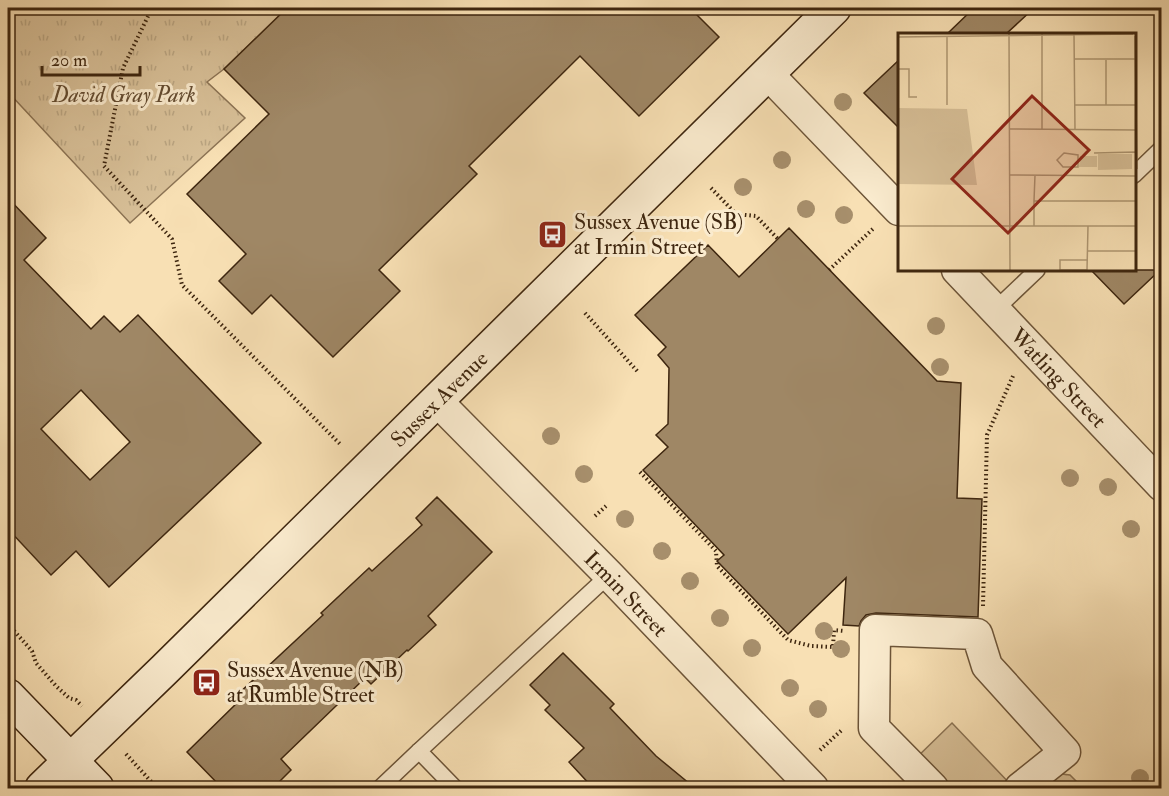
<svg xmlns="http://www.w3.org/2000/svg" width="1169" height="796" font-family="'IM FELL Double Pica',serif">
<defs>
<pattern id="grass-tufts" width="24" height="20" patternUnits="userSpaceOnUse" patternTransform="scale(1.5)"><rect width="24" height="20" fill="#d8c098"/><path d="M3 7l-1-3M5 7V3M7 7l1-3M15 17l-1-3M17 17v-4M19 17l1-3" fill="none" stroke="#baa582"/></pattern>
</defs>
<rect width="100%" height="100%" fill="#f8e0b4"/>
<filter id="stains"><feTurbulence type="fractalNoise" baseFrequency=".00333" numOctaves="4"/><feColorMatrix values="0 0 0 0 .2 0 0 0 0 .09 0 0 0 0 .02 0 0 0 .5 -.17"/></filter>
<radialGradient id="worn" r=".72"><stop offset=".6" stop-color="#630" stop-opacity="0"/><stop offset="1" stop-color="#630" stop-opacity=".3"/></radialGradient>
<g fill="url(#grass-tufts)" stroke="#8b7354" stroke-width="1.5">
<polygon points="8,8 287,8 224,69 207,82 245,118 130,223 8,92"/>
<polygon points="1053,773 1070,775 1083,788 1037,788"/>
</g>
<polygon fill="#d8c098" stroke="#8b7354" stroke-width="1.5" points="952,723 1014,788 933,788 910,764"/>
<g fill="#9f8765" stroke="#3e260f" stroke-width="1.5" fill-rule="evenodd">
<polygon points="287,8 690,8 719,37 639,116 580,56 469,166 477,174 379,270 400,291 333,357 271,295 252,314 219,281 246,254 187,194 269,114 224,69"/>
<polygon points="974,8 1034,8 1006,34 947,34"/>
<polygon points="899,60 899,128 864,93"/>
<path d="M8,198L46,238L24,260L91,329L104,316L120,332L138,315L261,443L109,587L76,551L51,575L8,529ZM81,390L130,442L90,480L41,429Z"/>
<polygon points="789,228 937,381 961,383 957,498 982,499 978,617 876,613 866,615 861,621 859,626 843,625 846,578 788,634 717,561 724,555 643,470 668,447 656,435 668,424 669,368 658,355 666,347 635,315 708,245 739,277"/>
<polygon points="1091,270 1160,270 1124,304"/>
<polygon points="437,497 492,552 428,616 436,625 408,651 407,650 371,684 365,678 281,759 291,770 272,789 223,789 187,752 240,700 236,696 323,615 321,613 369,568 372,571 422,525 416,518"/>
<polygon points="563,653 614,704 610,708 656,756 696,789 594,789 569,762 584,748 545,710 550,705 530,685"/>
</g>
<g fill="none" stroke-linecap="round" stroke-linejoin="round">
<defs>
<g id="lane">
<polyline points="1134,175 1162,148"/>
<polyline points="995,310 1037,270"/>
<polyline points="380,788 419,751"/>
<polyline points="455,788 419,751 609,575"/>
</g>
<g id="street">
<polyline points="767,73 899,210"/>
<path id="s1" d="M957,270L1162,486"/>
<path id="s2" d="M437,401L609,575L813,788"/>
<polyline points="933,788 874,728 875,630 977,634 987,666 1065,752 1020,788"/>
</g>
<g id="secondary">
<polyline points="8,696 97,788"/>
<path id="s3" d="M42,788L165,669L834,8"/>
</g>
</defs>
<use href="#lane" stroke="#6c5438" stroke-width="18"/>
<use href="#street" stroke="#6c5438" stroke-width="33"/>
<use href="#secondary" stroke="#3e260f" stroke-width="36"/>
<g stroke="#3e260f" stroke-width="4" stroke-dasharray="1.5 3" stroke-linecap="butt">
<polyline points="152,8 123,68 104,166 172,239 182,285 340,444"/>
<polyline points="711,188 736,214 756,216 778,239"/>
<polyline points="829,270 875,227"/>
<polyline points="585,313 638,372"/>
<polyline points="640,472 716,551 717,566 788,640 811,646 833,647 834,630 844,631"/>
<polyline points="595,516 606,506"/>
<polyline points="983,606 987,435 1013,376"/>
<polyline points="8,624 32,651 36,663 56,686 69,698 76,700 82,706"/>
<polyline points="820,750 843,729"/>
<polyline points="126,754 157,788"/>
</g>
<use href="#lane" stroke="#faebce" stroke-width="15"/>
<use href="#street" stroke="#faebce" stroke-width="30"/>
<use href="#secondary" stroke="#faebce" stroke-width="33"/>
</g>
<g fill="#a78f6c">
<circle cx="843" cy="102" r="9"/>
<circle cx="782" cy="160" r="9"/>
<circle cx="743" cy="187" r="9"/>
<circle cx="806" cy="209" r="9"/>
<circle cx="844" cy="215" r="9"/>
<circle cx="936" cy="326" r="9"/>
<circle cx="940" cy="367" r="9"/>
<circle cx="551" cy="436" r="9"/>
<circle cx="584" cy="474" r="9"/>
<circle cx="1070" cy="478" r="9"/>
<circle cx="1108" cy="487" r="9"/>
<circle cx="625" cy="519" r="9"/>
<circle cx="1131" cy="529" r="9"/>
<circle cx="662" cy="551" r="9"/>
<circle cx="690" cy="581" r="9"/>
<circle cx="720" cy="618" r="9"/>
<circle cx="824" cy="631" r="9"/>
<circle cx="752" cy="648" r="9"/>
<circle cx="841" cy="649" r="9"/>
<circle cx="790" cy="688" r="9"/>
<circle cx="818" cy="709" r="9"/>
<circle cx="1140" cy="778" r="9"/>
</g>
<defs>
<symbol id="bus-square" viewBox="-11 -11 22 22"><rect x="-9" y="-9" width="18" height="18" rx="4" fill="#8f2418" stroke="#faebce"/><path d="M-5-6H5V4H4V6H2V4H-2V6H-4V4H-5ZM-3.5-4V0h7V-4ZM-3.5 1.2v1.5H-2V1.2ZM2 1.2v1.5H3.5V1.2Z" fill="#fff"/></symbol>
</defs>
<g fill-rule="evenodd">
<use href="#bus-square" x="536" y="218" width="33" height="33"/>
<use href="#bus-square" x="190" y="666" width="33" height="33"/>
</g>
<g text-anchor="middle" stroke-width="6" stroke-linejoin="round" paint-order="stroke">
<g font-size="22" font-style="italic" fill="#644c31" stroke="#faebce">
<text x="124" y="102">David Gray Park</text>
</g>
<g font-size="22" fill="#3e260f" stroke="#faebce" text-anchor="start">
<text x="574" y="229">Sussex Avenue (SB)<tspan x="574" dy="25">at Irmin Street</tspan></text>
<text x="227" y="677">Sussex Avenue (NB)<tspan x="227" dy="25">at Rumble Street</tspan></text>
</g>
<g font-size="22" fill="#3e260f" stroke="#faebce">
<text dy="8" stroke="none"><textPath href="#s1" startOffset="148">Watling Street</textPath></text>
<text dy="8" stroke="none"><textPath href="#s3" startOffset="556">Sussex Avenue</textPath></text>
<text dy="8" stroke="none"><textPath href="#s2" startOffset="270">Irmin Street</textPath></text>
</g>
</g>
<g transform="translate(898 33)">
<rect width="238" height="238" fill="#f8e0b4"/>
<path d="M0,75L69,76L79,152L0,151ZM199,123V134H181L182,123Z" fill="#d8c098"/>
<path d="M200,121H234V136L200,137Z" fill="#d8c098"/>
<path fill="none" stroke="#ae9672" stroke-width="1.5" d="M111,0L112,238M144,1V97M176,1L177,97M237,3L239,136M0,4L235,1M49,4V72M177,26H237M0,36H11V64H19M177,72H239M208,72V27M112,96L238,97M166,120L180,122V134H165L159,127ZM196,120L238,119M112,142L239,143M137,142L136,168H239M136,168V193M0,193H239M190,218H239M189,237H162V227H190M189,237L190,193"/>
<path fill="#8f2418" fill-opacity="0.15" stroke="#8f2418" stroke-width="3" d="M134,63L191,117L110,200L54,146Z"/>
<rect width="238" height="238" fill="none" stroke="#3e260f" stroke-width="3"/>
</g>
<rect width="1169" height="796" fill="none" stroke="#f8e0b4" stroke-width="30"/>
<rect x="9" y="9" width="1151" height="778" fill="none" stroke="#3e260f" stroke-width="3"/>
<rect x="15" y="15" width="1139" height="766" fill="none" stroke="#3e260f" stroke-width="1.5"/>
<path d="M42 66v9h98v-9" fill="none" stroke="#3e260f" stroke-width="3"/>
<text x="51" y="66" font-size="18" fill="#3e260f" stroke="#faebce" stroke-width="4.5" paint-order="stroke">20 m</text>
<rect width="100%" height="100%" filter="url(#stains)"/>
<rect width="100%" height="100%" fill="url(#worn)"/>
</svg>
